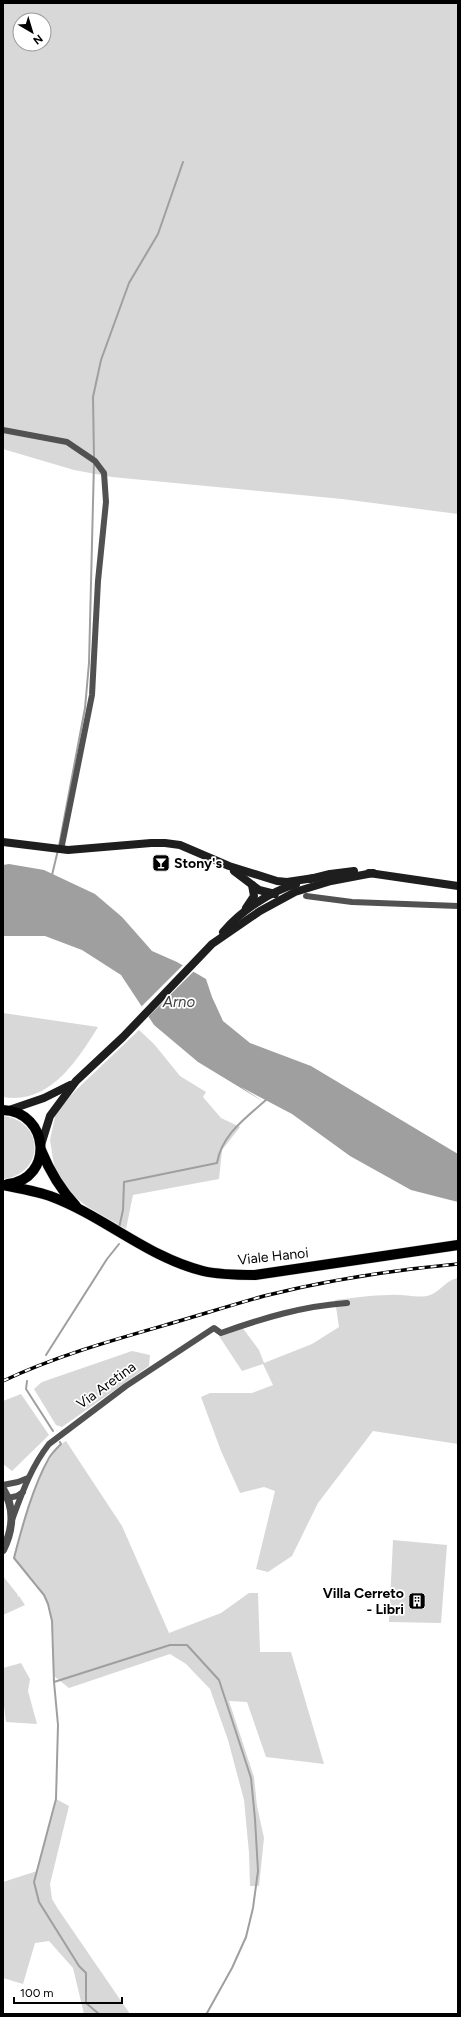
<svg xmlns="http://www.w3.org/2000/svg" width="461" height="2017" font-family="Figtree,sans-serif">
<rect width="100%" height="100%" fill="#fff"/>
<g fill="#d8d8d8" fill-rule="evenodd">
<path d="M3,3H458V514L342,499L112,477L74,470L3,449ZM20,20H44V44H20Z"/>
<path d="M3,1013L98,1027C77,1061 49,1105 3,1097Z"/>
<polygon points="139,1030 154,1044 180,1076 206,1092 203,1097 221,1118 240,1127 222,1150 219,1179 133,1195 126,1229 88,1207 67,1191 54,1165 50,1140 56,1112 75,1091"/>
<path d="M3,1116C45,1121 45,1174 3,1179Z"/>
<path d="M458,1278V1444L373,1431L318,1503L292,1556L268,1572L256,1569L275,1491L264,1487L240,1493L221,1451L201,1397L210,1393H252L273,1385L263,1364L242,1371L219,1336L242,1327L259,1350L264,1363L312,1344L339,1327L335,1300C353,1298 372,1295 390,1295C403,1294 414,1298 427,1296C440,1293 445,1280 458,1278Z"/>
<polygon points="132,1351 150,1355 149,1366 62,1427 56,1425 34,1389 42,1382"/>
<polygon points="21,1394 49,1435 12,1471 3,1464 3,1401"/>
<path d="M66,1441L122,1526L169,1633L221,1613L249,1593H258L260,1652H291L324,1764L266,1757L247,1702L229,1701L254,1777L257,1806L264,1838L259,1886H250L249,1853L244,1800L228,1740L210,1689L186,1664L170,1654L69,1688L54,1676C52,1651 57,1619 45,1597C38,1583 24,1570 14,1558C22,1530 40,1456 66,1441Z"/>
<polygon points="393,1540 447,1545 441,1623 389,1622"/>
<polygon points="3,1576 18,1595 17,1597 19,1596 25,1605 3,1615"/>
<polygon points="21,1663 30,1679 28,1691 37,1724 6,1722 3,1698 3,1668"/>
<polygon points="56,1799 69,1806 50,1884 52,1899 58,1909 130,2014 84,2014 73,1968 49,1941 35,1943 23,1984 3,1978 3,1882 37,1871"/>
</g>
<polygon fill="#9f9f9f" points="9,864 44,870 95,894 122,917 152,951 177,962 206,979 212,997 223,1021 250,1043 311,1066 458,1154 458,1202 411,1190 350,1156 292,1114 241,1087 264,1102 198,1062 154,1025 121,975 82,950 45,936 3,936 3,865"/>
<polygon fill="#fff" points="184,964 195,970 147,1018 140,1008"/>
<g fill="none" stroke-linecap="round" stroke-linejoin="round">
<g stroke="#9f9f9f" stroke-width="2">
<polyline points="94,458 93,397 101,360 129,283 158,234 183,162"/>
<polyline points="59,846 85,708 89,663 94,463"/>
<polyline points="52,875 58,850"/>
<path d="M119,1228L123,1210L124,1182L217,1163C222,1134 246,1118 267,1099"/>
<polyline points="46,1355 107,1259 119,1244"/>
<polyline points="27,1381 26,1389 53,1431"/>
<path d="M60,1442L61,1444C57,1448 52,1453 49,1458C33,1486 22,1527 14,1558L44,1595L48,1604L52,1621L54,1682L58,1725L56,1799L34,1882L39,1902L79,1966L86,1973V2003L99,2014"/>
<polyline points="54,1682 170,1645 187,1645 219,1680 251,1778 255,1819 258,1871 253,1908 246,1937 232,1968 207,2013"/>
</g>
<defs>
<g id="primary">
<path d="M3,1110C50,1112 54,1179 8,1184"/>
<path d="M41,1150C50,1172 60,1189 76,1206"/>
<path d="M3,1185C19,1188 35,1191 50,1196C104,1216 147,1257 203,1271C220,1275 238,1275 255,1275L458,1245"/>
</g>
</defs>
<use href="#primary" stroke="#dbdbdb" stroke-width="11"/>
<g stroke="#515151" stroke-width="6">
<polyline points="3,430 67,442 95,461 104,473 106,502 98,581 92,695 61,850"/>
<polyline points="306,896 352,902 458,906"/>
<polyline points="3,1485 18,1482 28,1478"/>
<polyline points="8,1498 17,1496 23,1492"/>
<path d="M12,1520C22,1493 31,1467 49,1444L126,1386L214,1328L221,1333C263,1318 303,1306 347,1303"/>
</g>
<path stroke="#515151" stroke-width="8" d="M3,1489C15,1508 13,1530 3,1550"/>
<g stroke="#1e1e1e" stroke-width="8">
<polyline points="3,842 68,850 151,843 165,843 180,845 229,866 277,881 287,882 314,878"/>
<polyline points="234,871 259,890 275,894"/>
<polyline points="369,873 458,886"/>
<polyline points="310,879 330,874 354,871"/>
<polyline points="246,908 254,896 252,885"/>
<path d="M223,932C241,911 269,892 296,884"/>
<polyline points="9,1110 44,1098 70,1085"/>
<polyline points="41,1145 50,1116 76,1081 123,1037 212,944 260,911 295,892 331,881 373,873"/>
</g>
<use href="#primary" stroke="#000" stroke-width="10"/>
<defs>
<path id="rail" d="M3,1381C56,1356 113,1340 169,1324C200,1315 232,1305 264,1296C328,1280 393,1270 458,1264"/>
</defs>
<use href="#rail" stroke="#000" stroke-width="3.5"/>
<use href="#rail" stroke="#fff" stroke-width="2" stroke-dasharray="6" stroke-linecap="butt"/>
</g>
<defs>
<symbol id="bar-square" viewBox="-11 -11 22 22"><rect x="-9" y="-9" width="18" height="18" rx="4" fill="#000" stroke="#fff"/><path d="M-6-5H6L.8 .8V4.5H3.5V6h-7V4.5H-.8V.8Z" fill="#fff"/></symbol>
<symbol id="building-square" viewBox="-11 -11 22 22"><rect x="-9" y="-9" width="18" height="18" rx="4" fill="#000" stroke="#fff"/><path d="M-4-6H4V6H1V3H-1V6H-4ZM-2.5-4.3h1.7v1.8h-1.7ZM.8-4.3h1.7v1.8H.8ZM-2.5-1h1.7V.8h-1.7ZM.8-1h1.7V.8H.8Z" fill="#fff"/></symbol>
</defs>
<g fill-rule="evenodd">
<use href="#bar-square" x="151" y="853" width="20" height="20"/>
<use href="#building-square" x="407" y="1591" width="20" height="20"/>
</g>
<g text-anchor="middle" stroke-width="3.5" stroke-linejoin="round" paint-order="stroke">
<g font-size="14" font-weight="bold" fill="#000" stroke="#fff" text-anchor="start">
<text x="174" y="868">Stony's</text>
<text x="404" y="1598" text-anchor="end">Villa Cerreto<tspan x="404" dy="16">- Libri</tspan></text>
</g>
<g font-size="14" fill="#000" stroke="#fff">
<text transform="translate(273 1256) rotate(-6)" y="5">Viale Hanoi</text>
<text transform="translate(106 1385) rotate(-36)" y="5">Via Aretina</text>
</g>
<g font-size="15" font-style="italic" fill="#404040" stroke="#fff">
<text x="179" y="1007">Arno</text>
</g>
</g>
<rect width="461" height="2017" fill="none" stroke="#000000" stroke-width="8"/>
<g transform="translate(32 32) rotate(142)"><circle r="19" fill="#ffffff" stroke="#999999"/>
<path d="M0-3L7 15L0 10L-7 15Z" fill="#000000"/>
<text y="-6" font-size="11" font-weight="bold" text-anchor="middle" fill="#000000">N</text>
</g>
<path d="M14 1997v6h108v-6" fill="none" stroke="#000000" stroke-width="2"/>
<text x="20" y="1997" font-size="12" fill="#000000" stroke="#ffffff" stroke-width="3" paint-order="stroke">100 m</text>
</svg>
